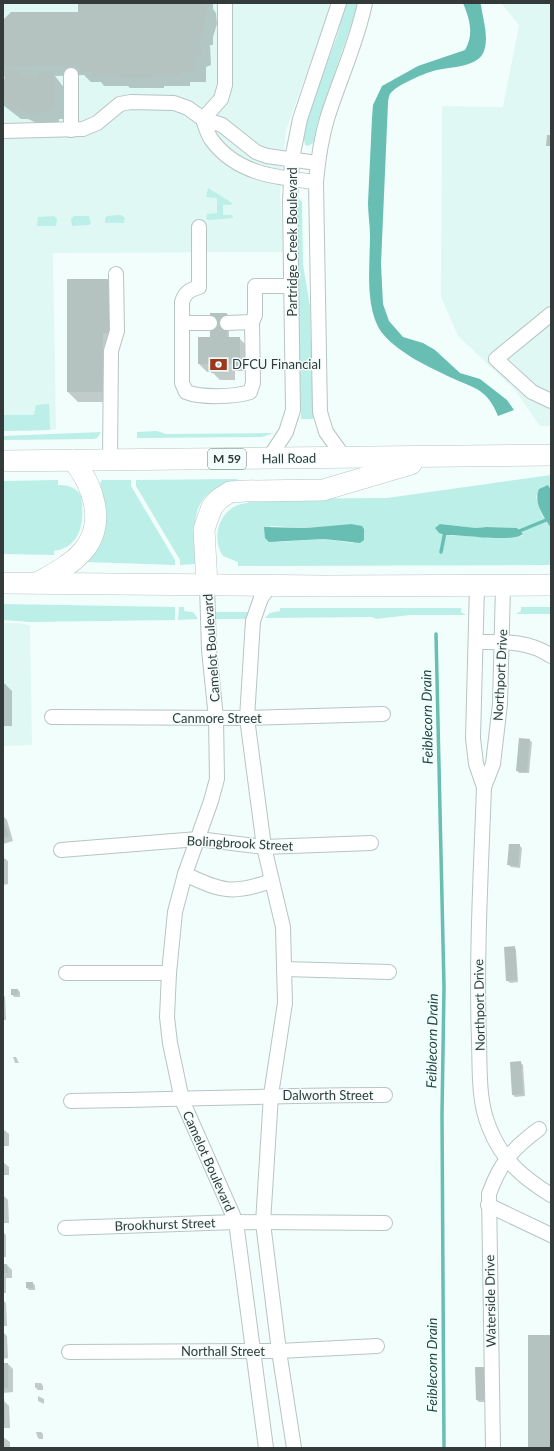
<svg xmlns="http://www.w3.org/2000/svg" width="554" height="1451" font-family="Lato,sans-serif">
<rect width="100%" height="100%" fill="#f2fefc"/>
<g fill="#dff8f4">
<polygon points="3,3 330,3 327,17 286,130 280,192 283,252 53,253 56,429 50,430 3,431"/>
<polygon points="501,3 551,3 551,426 540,426 515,390 458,336 441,297 442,106 503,107 519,25"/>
<polygon points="3,623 17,623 30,625 32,745 3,746"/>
</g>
<g fill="#bbefe7" fill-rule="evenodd">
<polygon points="346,3 358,3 356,11 318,121 313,143 308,146 305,145 303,134 308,115 337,36"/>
<polygon points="208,188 232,203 231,205 223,205 223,215 232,215 233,218 209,220 206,219 207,214 217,213 217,198 206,197"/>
<polygon points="299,199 302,202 303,265 310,306 313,419 301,419 297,202"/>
<polygon points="121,215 125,218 124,223 105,223 105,218 107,216"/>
<polygon points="54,216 57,219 56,226 37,226 38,217"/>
<polygon points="74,216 89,216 91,224 89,225 72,226 71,219"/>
<polygon points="49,404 50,430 3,431 3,415 34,415 36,405"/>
<polygon points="157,431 166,434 274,433 262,437 137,438 137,432"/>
<polygon points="101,432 97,438 94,439 3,440 3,436"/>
<path d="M551,475V490L548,485L536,496L541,513L551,528V565L238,566V562L223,556C209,535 222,504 248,503L249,499L387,498ZM351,524L353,543L324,539L278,542L270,526L306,528ZM440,524L476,528L487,527L517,528L523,536L507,538L445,535L437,531Z"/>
<path d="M237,479V482C187,492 195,523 195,564L180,565V560L136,486V480Z"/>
<path d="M58,480V485C68,485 76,487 81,496C85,519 82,547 54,551V555L3,554V481Z"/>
<polygon points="102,480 131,480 131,486 175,560 175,565 87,562 104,501 100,483"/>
<polygon points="3,604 175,607 175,620 30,622 3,620"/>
<polygon points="179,607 184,607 184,611 193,612 198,619 178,620"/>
<polygon points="521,607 551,607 551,614 516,614 521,611"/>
<polygon points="280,608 461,608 461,612 466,615 410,615 376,619 372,617 265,618 270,613 280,611"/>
<polygon points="213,612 247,612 248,614 247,619 213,619"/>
</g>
<g fill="#69beb4">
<path d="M463,3H480L481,5C483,20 489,37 484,51C479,67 450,67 437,70C427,72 396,85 390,94C389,96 388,100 388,103L381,264L383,304L389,321L403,337L423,343L435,350L460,373L480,379L507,400L514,410L498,416C487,389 476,389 452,378C429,367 400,354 383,334C364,310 370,265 370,236C370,225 368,214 368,203L372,118L373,105L382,86L418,66L465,50C474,34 470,20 463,3Z"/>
<path d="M548,485L551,490V528C544,517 533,503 539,489Z"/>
<polygon points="351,524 362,526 364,529 364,540 360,543 324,539 269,542 265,538 264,527 306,528"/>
<path d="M440,524L476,528L487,527L517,528L523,534C514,543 460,534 445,535L439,533L435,528Z"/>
</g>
<g fill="#0003">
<polygon points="79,3 213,3 213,9 216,13 217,24 213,37 213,45 210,45 211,65 206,67 206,82 190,82 190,86 164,86 164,88 130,88 128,86 104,86 101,82 91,82 84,75 55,76 65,89 65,119 59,119 59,123 44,122 43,126 28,119 21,119 3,105 3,79 5,79 5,77 3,75 3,22 79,13"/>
<polygon points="68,280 110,280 113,343 113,402 78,402 68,392"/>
<polygon points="227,314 229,316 229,338 239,338 247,346 247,371 235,371 235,380 220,380 212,372 207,372 199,364 211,338"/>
<polygon points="3,682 12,691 12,726 3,726"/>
<polygon points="529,740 532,742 529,773 519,773 517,770"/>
<polygon points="3,816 7,820 13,841 3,844"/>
<polygon points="519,845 522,848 520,868 511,867 509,865"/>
<polygon points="3,857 8,861 8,884 3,885"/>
<polygon points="514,947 516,950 518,982 510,983 507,980"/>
<polygon points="18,990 20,992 20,997 14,997 12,994"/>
<polygon points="3,995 5,997 6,1020 3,1020"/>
<polygon points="13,1057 16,1057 19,1063 15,1063"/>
<polygon points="520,1062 523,1065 525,1096 515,1097 513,1095"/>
<polygon points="3,1129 9,1134 9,1146 3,1146"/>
<polygon points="3,1162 9,1167 9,1175 3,1175"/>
<polygon points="3,1195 8,1200 9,1223 3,1223"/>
<polygon points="3,1232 6,1235 6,1257 3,1257"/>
<polygon points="3,1265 7,1265 12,1270 12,1278 6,1278 6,1293 3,1293"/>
<polygon points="32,1283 35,1285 35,1290 29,1290 27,1288"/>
<polygon points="3,1300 6,1303 7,1326 3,1326"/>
<polygon points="3,1332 7,1336 8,1358 3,1359"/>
<polygon points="3,1364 8,1364 13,1369 13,1392 3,1393"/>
<polygon points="476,1368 488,1402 479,1402 477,1400"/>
<polygon points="35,1383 41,1383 43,1386 43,1390 38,1390 35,1387"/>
<polygon points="38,1396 44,1399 44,1404 38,1401"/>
<polygon points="3,1400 9,1406 10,1428 3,1428"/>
<polygon points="36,1432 41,1432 43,1434 43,1439 39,1439 37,1436"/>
<polygon points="3,1437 10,1442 10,1448 3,1448"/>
</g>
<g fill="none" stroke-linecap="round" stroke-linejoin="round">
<g stroke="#69beb4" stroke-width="3.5">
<polyline points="517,532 551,518"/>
<polyline points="441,552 445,532"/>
<polyline points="436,634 444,987 442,1114 444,1448"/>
</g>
</g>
<g fill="#b4c3c0">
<polygon points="78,3 206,3 207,13 203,26 203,35 200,35 201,55 200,57 196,57 196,72 180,72 180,76 154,76 154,78 119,78 119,76 93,76 93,72 80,72 79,65 3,67 3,20 11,12 78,12"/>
<polygon points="5,70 21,70 21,76 33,74 33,76 37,76 38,72 52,72 52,77 55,77 55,109 49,109 49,113 34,112 33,116 17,109 13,110 8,108 6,101 3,101"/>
<polygon points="547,135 551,135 551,146 546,146"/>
<polygon points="67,279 110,279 110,333 103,333 103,392 67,392"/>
<polygon points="210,313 227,313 227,337 240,337 240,364 227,364 227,372 211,373 211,364 198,364 198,337 210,337"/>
<polygon points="519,738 530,739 527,772 516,771"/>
<polygon points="3,819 9,836 3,838"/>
<polygon points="509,844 520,844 518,866 507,865"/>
<polygon points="515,946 517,980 506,981 504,947"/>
<rect x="11" y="989" width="7" height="6"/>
<polygon points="521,1061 523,1094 512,1095 510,1062"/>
<polygon points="3,1264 7,1264 8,1273 3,1273"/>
<rect x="26" y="1282" width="7" height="6"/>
<rect x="528" y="1335" width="23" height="113"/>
<rect x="3" y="1363" width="5" height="25"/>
<polygon points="475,1367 485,1367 486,1400 476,1400"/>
<polygon points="3,1398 4,1398 5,1423 3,1423"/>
</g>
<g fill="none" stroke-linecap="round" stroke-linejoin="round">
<defs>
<g id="minor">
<polyline points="71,75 71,130"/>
<path d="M203,119C205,125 207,133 211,139C236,174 277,178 316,182"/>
<polyline points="203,119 221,99 225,85 225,3"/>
<polyline points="3,131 83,129 97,123 120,104 131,102 174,103 188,108 203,119 222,125 256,152 267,156 317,163"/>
<path d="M199,227V287C190,290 185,292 182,302V383L186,392C201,398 235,397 250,392L253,383L252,322L255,315V286H291"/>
<polyline points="551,314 496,359 532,392 551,401"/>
<polyline points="182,323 210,323"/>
<polyline points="227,323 252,322"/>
<path d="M344,457L326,432L320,412L316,182C318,160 321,139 327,119C339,80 357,43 365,3"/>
<polyline points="269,458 286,432 293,410 290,202 292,159 300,119 339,3"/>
<polyline points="110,460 111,351 117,331 116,274"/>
<polyline points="207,585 209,650 216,718 217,779 211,801 185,874 175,912 169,973 167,1017 170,1043 182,1100 236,1222 266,1448"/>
<polyline points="270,586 261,598 253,621 247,718 264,847 283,927 285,1003 271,1095 263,1223 279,1351 294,1448"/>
<polyline points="477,586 473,738 476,764 484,787"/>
<path d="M503,586L500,704L493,764L484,787C481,871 476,956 479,1041C480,1070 478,1100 489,1127C502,1160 522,1177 551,1195"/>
<path d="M476,642C502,642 528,640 551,656"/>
<polyline points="52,717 247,718 383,714"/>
<polyline points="61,850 198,839 264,847 371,843"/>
<path d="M185,874C220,891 233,895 271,881"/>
<polyline points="284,969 389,972"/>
<polyline points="66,973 169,973"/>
<path d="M71,1101C175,1100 280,1095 385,1095"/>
<polyline points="488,1205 551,1235"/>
<polyline points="65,1228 236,1222 385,1223"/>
<polyline points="69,1352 279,1351 377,1346"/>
<path d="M493,1448L489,1194C500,1163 513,1148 539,1129"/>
</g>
<g id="highway">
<polyline points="3,461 551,455"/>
<polyline points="3,583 323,586 551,585"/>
<path d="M37,583C53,574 71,565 83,551C107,523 93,485 73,460"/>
<polyline points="207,585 204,529 212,507 219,499 230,492 246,491 323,490 411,464"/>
</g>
</defs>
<use href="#minor" stroke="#b6c5c3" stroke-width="16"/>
<use href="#highway" stroke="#b6c5c3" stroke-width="22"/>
<use href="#minor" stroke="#fff" stroke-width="14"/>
<use href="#highway" stroke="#fff" stroke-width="21"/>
</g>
<defs>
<symbol id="bank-bare" viewBox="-9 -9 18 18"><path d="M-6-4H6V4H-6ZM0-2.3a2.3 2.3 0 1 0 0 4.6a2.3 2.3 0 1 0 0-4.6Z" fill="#9f371d" stroke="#f2fefc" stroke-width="2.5" paint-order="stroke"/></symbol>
</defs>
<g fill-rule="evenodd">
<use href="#bank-bare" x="206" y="352" width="25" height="25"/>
</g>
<g text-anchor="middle" stroke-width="3" stroke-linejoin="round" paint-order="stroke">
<rect fill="#f2fefc" stroke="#6d7574" stroke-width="1" x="208" y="449" width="38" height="20" rx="3"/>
<g font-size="12" font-weight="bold" fill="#343a39">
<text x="227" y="463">M 59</text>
</g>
<g font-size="13" fill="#343a39" stroke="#f2fefc">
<text transform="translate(292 242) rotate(-90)" y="5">Partridge Creek Boulevard</text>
<text transform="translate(289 458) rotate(-1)" y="5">Hall Road</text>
<text transform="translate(211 648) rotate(-94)" y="5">Camelot Boulevard</text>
<text transform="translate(500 675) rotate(-87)" y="5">Northport Drive</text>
<text x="217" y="723">Canmore Street</text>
<text transform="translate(240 843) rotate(3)" y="5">Bolingbrook Street</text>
<text transform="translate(479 1005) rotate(-91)" y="5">Northport Drive</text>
<text x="328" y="1100">Dalworth Street</text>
<text transform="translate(209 1161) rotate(66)" y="5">Camelot Boulevard</text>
<text transform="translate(165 1224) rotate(-2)" y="5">Brookhurst Street</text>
<text transform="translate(490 1301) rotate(-91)" y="5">Waterside Drive</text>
<text x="223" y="1356">Northall Street</text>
</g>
<g font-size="13" fill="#343a39" stroke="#f2fefc" text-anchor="start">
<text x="232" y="369">DFCU Financial</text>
</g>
<g font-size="14" font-style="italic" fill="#204843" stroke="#f2fefc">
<text transform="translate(427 717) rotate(-91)" y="5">Feiblecorn Drain</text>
<text transform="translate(432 1041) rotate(-89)" y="5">Feiblecorn Drain</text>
<text transform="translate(432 1365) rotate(-90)" y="5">Feiblecorn Drain</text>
</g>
</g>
<rect width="554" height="1451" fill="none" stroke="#343a39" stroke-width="8"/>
</svg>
